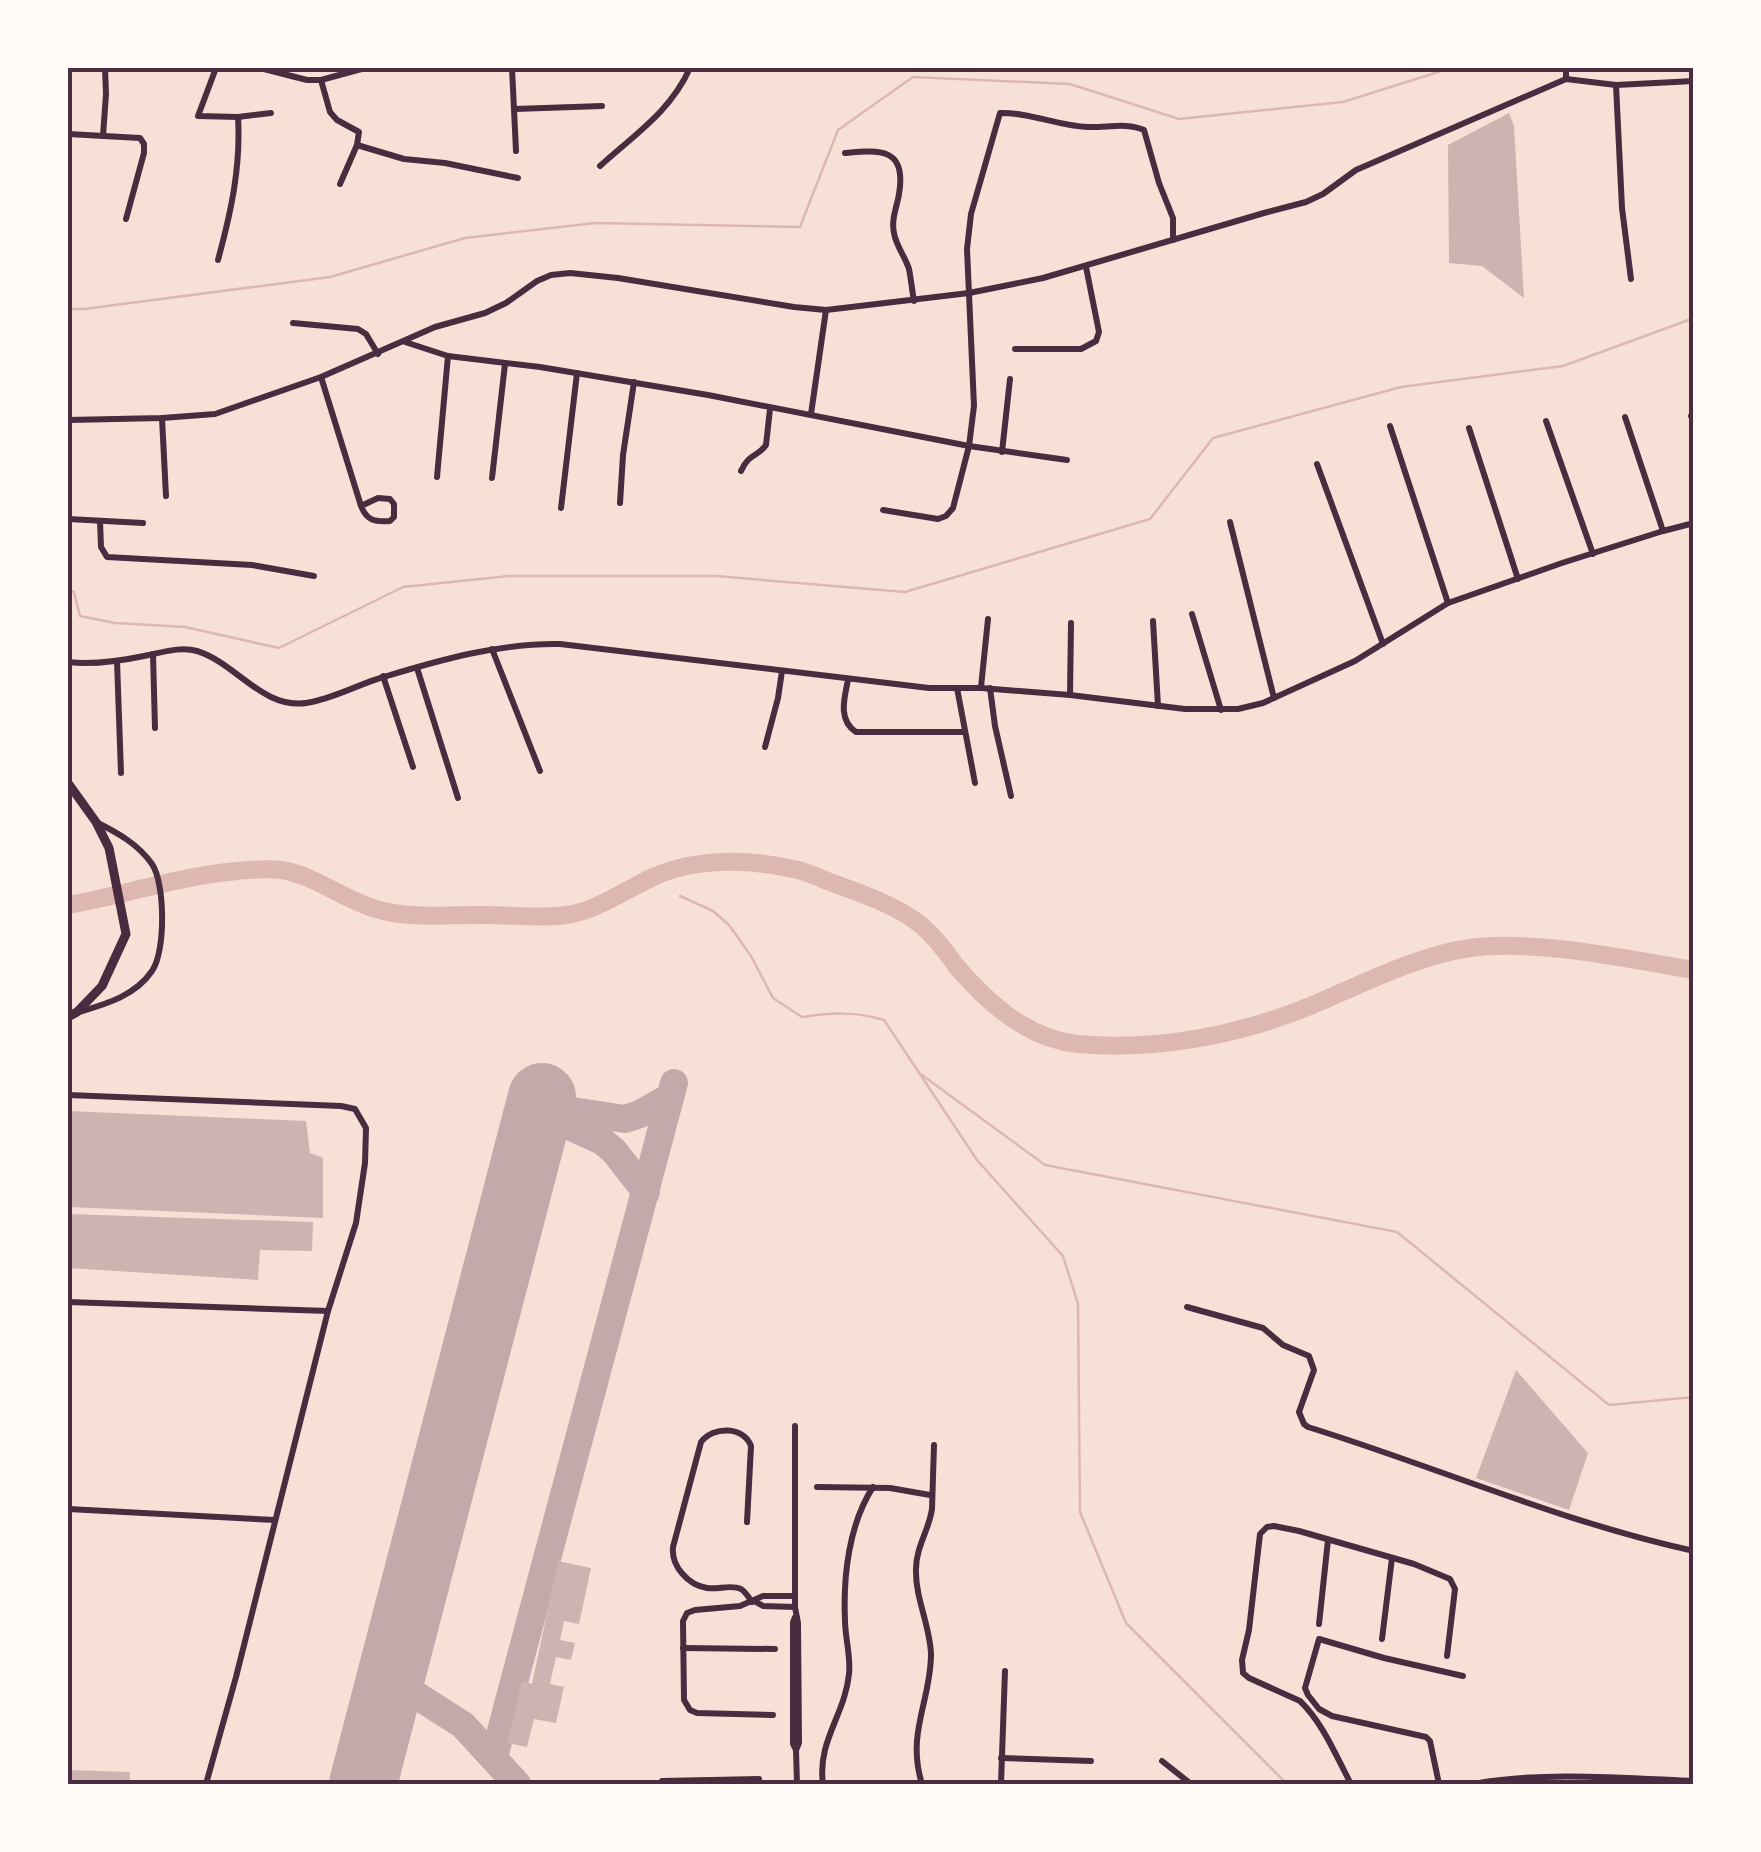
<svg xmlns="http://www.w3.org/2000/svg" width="1761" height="1852" font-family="'Source Sans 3',sans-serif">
<rect width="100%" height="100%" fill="#f7e1d7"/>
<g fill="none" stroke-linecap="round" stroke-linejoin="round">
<g stroke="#dcb8b0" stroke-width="2.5">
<polyline points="68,309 84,309 330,277 465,238 595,223 800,227 838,130 913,77 1070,84 1179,119 1343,102 1451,68"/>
<polyline points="68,590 74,592 80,616 115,623 185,627 279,648 403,587 509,576 716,576 905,592 1150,519 1213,438 1401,387 1563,366 1694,318"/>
<path d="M680,896L713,911L729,925L751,956L773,998L802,1017C831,1013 855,1011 884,1020L977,1160L1063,1256L1078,1304L1080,1512L1126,1623L1287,1784"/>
<polyline points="922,1075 1045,1165 1397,1232 1609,1405 1694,1397"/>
</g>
<path stroke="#dcb8b0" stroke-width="18" d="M68,905C124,895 180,876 237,871C251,870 267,868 281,870C315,875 344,900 376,909C413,920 451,914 489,915C514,915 541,919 566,915C597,911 625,890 653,877C697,857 752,859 798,870C809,873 820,878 830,882C860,893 891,903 917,922C933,934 945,951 957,967C989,1004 1028,1039 1078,1044C1158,1051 1241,1035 1315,1004C1362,984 1419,955 1470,948C1535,939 1628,959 1694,970"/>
<g stroke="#c3aaaa" stroke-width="28">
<polyline points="553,1108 625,1119 640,1114 670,1097"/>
<polyline points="538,1112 602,1141 614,1151 646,1192"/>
<polyline points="391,1679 463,1725 517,1784"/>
<polyline points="494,1757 674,1083"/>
</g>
<polyline stroke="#c3aaaa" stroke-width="68" points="363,1784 542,1097"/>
</g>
<g fill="#ccb4b1">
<polygon points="1509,113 1514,126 1524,298 1482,266 1449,263 1448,145"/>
<polygon points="68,1111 306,1121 310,1153 323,1158 323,1218 68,1207"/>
<polygon points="68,1214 313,1222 312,1251 260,1250 258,1280 68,1268"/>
<polygon points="1516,1370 1588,1453 1569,1510 1476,1478"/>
<polygon points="558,1561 591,1568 579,1624 564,1621 560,1640 575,1643 571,1660 556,1657 550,1684 564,1687 556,1723 534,1719 527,1747 507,1743 522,1681 532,1684"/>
<polygon points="68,1770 130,1772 130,1784 68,1784"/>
</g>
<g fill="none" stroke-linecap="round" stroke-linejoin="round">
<g stroke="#4a2c40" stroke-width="6">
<polyline points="68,68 69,68"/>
<polyline points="216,68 198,116 238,117 271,113"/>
<polyline points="260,68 307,80 321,80 365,68"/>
<polyline points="512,68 516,151"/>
<polyline points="1566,79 1566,68"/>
<polyline points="321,80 330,112 337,120 359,132 357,145 340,184"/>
<polyline points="1616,85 1622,208 1631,279"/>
<polyline points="515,109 602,106"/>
<polyline points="68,134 140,138 144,144 144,153 126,219"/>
<polyline points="103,136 106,94 105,68"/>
<polyline points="357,145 404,159 445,163 518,178"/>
<path d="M845,153C879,150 907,147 899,194C897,207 891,219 894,233C896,246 905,256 909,269C911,279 912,290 914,301"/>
<path d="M600,166C635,134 670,112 690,68"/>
<path d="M218,260C231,212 241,167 238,117"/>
<polyline points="293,323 358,329 366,334 378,354"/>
<polyline points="405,342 448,356 540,367 708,395 969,446 1067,460"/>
<polyline points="1015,349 1081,349 1096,341 1099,332 1086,267"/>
<path d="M321,377L361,506C367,521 375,522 390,521L394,517V504L390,499L378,498L361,506"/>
<polyline points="811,414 826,310"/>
<polyline points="1691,416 1694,416"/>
<polyline points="1625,417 1663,531"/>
<polyline points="162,418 166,496"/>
<polyline points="68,420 162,418 215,414 321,377 435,327 485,313 506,303 537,281 551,275 570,273 618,278 794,307 826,310 969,293 1043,278 1264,213 1306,202 1323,194 1356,170 1566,79 1616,85 1694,81"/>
<polyline points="1546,421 1593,554"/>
<polyline points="1390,426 1448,603"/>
<polyline points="1469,428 1518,579"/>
<polyline points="1002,452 1010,379"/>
<polyline points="1317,464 1383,644"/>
<path d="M741,471C749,453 758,457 766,445L770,409"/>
<polyline points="437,477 448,356"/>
<polyline points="492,478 505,364"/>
<polyline points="620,503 623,455 634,382"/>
<polyline points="561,508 577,373"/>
<path d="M883,510L938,519L946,516L953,508L969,446L974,406L967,249L971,214L1000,113C1029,112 1058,126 1088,127C1106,128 1127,122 1144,130L1159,183L1173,218V240"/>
<polyline points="68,519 143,523"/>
<polyline points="100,521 101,547 107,557 252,565 314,576"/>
<polyline points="1230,522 1274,698"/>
<polyline points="1192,614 1221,710"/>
<polyline points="1153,621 1158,706"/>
<polyline points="492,649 540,771"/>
<polyline points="153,654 155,728"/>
<polyline points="117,661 121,773"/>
<path d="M68,662C92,665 120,661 144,656C161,653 180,646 197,651C236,663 262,709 306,703C334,699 360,683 387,676C443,659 501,643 560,644L929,688H981L1070,695L1185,709H1238L1263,703L1355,661L1448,603L1562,563L1663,531L1694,523"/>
<polyline points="417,668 458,798"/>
<polyline points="383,676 413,767"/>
<path d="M848,680C844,699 838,720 856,732H964"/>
<polyline points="981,687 988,619"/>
<polyline points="957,688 975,783"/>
<polyline points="990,688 995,726 1011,796"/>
<polyline points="1070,695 1071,623"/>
<polyline points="765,747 778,698 782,671"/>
<path d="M79,1012C106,1004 135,996 152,971C166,951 165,883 152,864C138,844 118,833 96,822"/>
<polyline points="68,1095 341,1106 355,1109 366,1128 365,1163 356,1223 328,1311 236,1677 206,1784"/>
<polyline points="68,1302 328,1311"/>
<path d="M1187,1307L1263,1328L1283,1345L1309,1356L1314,1370L1299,1412L1304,1424L1308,1427C1437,1467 1561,1522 1694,1551"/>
<polyline points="795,1426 795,1607 798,1623 799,1743 796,1750"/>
<polyline points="817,1487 890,1488 930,1495"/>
<polyline points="68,1509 275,1520"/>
<path d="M747,1522L751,1446C744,1426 713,1426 701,1442L673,1547C671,1566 688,1585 707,1588C718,1590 731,1584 741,1589C746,1592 749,1598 752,1602"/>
<polyline points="754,1601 763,1606 795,1607"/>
<polyline points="795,1617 793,1622 793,1744 796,1750 797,1784"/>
<polyline points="1319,1624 1328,1540"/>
<polyline points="1382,1639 1392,1558"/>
<polyline points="683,1648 775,1649"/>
<polyline points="773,1715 697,1713 690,1710 684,1700 683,1621 687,1613 695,1610 740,1606 763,1596 795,1596"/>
<polyline points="1001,1758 1091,1761"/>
<polyline points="1162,1761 1191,1784"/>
<polyline points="662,1781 759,1779 759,1784"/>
<path d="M823,1784C817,1741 845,1715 849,1674C851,1656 845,1638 845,1620C843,1576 849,1524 873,1487"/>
<path d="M922,1784C906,1733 931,1701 931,1654C930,1625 915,1598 916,1569C916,1547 929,1530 932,1509L934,1445"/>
<polyline points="1001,1784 1005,1671"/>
<path d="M1351,1784C1336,1756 1323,1723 1300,1701L1249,1678L1243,1673L1242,1660L1249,1630L1260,1534L1267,1527L1274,1526L1299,1531L1414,1564L1450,1579L1455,1589L1447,1656"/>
<polyline points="1439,1784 1430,1741 1426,1737 1332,1716 1319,1709 1308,1695 1305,1688 1319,1639 1384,1658 1463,1676"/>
<path d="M1473,1784C1540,1771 1625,1778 1694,1781"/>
</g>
<polyline stroke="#4a2c40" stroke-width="9" points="68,783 96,822 109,848 126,934 102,986 77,1012 68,1017"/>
</g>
<rect width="1761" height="1852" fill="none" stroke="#fffaf5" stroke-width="140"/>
<rect x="70" y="70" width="1621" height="1712" fill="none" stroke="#4a2c40" stroke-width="4"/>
</svg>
